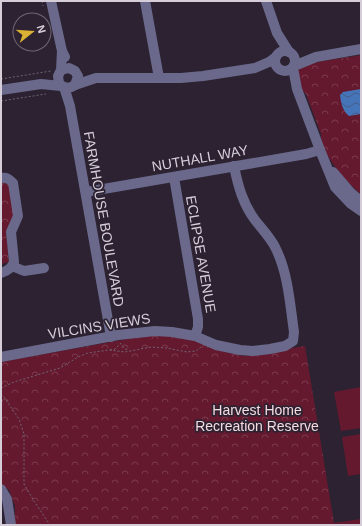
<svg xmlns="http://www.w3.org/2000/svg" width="362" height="526" font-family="Helvetica,sans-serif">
<defs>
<pattern id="park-crowns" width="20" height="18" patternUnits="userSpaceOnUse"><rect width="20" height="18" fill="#65192f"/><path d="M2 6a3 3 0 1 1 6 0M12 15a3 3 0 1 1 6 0" fill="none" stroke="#7a394d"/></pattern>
<pattern id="water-waves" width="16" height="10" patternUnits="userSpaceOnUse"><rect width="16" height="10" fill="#4674b9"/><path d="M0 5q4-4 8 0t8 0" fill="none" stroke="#445e89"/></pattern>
</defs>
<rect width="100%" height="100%" fill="#2c2232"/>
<g fill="url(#park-crowns)">
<path d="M361,55V194C348,184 319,152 321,134L306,94L302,90L298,71C304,61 348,58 361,55Z"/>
<polygon points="1,182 9,185 14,216 6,233 9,262 1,264"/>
<polygon points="156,335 173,336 189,339 225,352 244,356 305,346 334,523 361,519 361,525 15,525 15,506 9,490 1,484 1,362 138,337"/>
</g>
<g fill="#65192f">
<polygon points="361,387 361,428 341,431 334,392"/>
<polygon points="361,434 361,474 348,476 342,437"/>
</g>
<path fill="url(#water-waves)" d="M361,89V114L349,116C342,110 341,103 340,95L343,92Z"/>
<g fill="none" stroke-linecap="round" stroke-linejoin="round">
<g stroke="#6e6573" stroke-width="1" stroke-dasharray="2 2" stroke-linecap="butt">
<polyline points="42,1 43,6"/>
<polyline points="1,79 51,71"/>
<polyline points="1,101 46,94"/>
<polyline points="120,343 125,349 129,350"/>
<polyline points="110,350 115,349 119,345"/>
<polyline points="1,388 14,382 60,368 78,357 88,353 109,350 125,352 151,347 166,348 187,352 196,351 201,347"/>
<polyline points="1,394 4,397 19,419 24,434 24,484 34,501 50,525"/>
</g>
<g stroke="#6a698b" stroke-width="10">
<polyline points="51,1 62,51 65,57"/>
<polyline points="145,1 159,78"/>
<polyline points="266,1 277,33 289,52"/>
<circle cx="285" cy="61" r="10"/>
<polyline points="294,66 316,57 361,49"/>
<polyline points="293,68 297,89 320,150 335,187 351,204 361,211"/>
<path d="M61,70L69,68L75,71L78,76L75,85C69,89 63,89 59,83L58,76L61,70L62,51"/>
<polyline points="75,85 96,78 181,78 203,76 255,68 269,62 276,57"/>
<polyline points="64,87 70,106 111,337"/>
<polyline points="1,90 41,84 61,86"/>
<polyline points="333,172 351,193 361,201"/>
<polyline points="174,177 198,319 198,327 195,336"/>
<path d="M1,178C7,177 9,179 13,183L18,216L11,232L14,262C12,268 8,271 1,273"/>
<polyline points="86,192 306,154 320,150"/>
<polyline points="12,266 24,271 44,268"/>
<path d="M1,357L118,335L155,331L172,332L195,336L216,345L240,350L253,351L270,349L285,346L293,341L294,332C290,304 288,272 275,247C270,237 262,229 255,220C243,204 238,186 234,166"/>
<polyline points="1,489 7,499 11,525"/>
</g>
</g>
<g text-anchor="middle" stroke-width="3.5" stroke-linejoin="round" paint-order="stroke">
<g font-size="14" fill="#d5ced9" stroke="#2c2232">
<text transform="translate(200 158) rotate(-10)" y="5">NUTHALL WAY</text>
<text transform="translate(104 219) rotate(80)" y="5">FARMHOUSE BOULEVARD</text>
<text transform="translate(201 254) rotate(80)" y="5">ECLIPSE AVENUE</text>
<text transform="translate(99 326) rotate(-9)" y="5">VILCINS VIEWS</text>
</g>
<g font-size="14" fill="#f5dade" stroke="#2c2232">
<text x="257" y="415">Harvest Home<tspan x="257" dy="16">Recreation Reserve</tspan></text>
</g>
</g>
<rect width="362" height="526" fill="none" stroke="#d5ced9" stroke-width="4"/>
<g transform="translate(32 32) rotate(73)"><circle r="19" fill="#2c2232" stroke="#706775"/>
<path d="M0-3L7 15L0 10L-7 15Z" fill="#dbb233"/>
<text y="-6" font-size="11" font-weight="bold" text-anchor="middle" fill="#d5ced9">N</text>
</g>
</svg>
